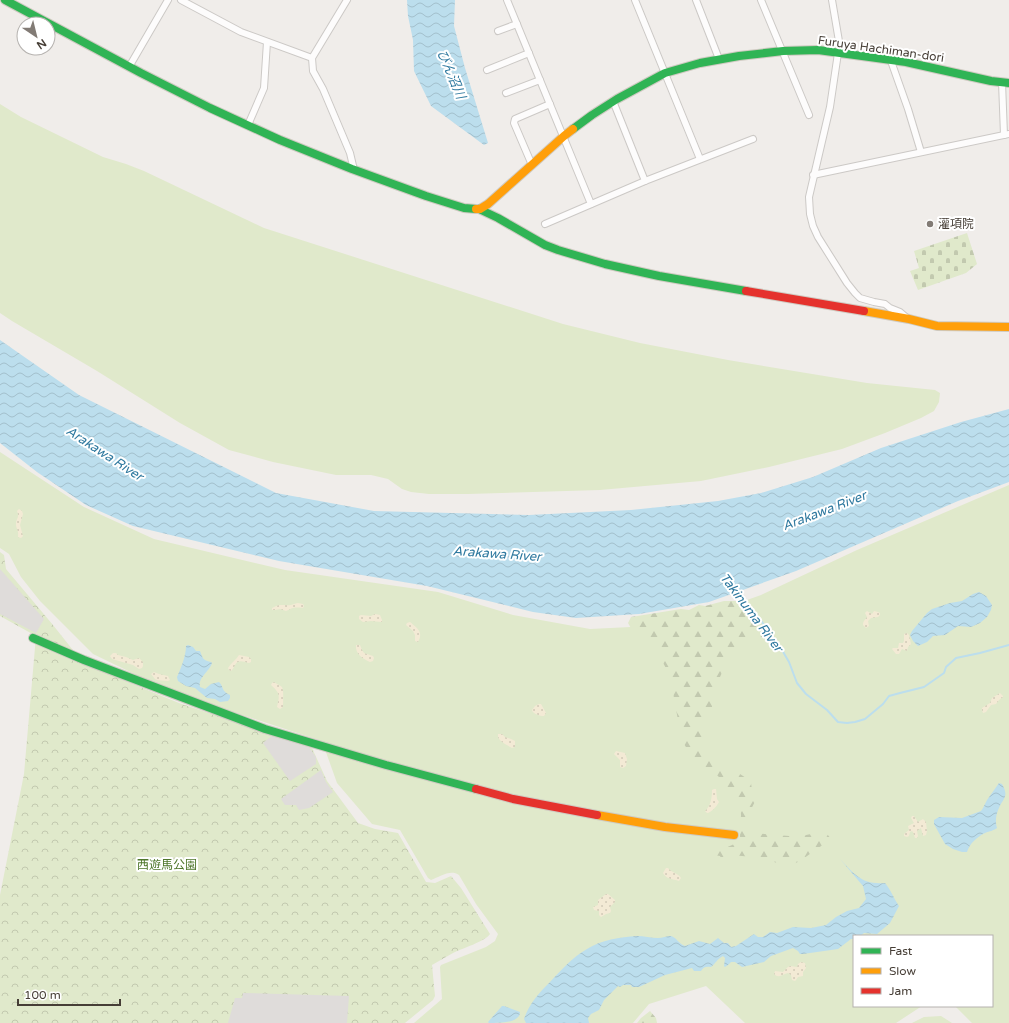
<svg xmlns="http://www.w3.org/2000/svg" width="1009" height="1023" font-family="'Varela Round','Noto Sans JP',sans-serif">
<defs>
<pattern id="forest-firs" width="22" height="20" patternUnits="userSpaceOnUse"><rect width="22" height="20" fill="#e0e9cb"/><path d="M5 1l3.5 6h-7zM16 11l3.5 6h-7z" fill="#c2c9af"/></pattern>
<pattern id="sand-dots" width="8" height="8" patternUnits="userSpaceOnUse"><rect width="8" height="8" fill="#f3ead5"/><path d="M2 2h.1M6 6h.1" fill="none" stroke="#d2cab7" stroke-width="1.8" stroke-linecap="round"/></pattern>
<pattern id="cemetery-stones" width="16" height="16" patternUnits="userSpaceOnUse"><rect width="16" height="16" fill="#e0e9cb"/><path d="M2 7V4a2 2 0 0 1 4 0v3zM10 15v-3a2 2 0 0 1 4 0v3z" fill="#c2c9af"/></pattern>
<pattern id="park-crowns" width="20" height="18" patternUnits="userSpaceOnUse"><rect width="20" height="18" fill="#e0e9cb"/><path d="M2 6a3 3 0 1 1 6 0M12 15a3 3 0 1 1 6 0" fill="none" stroke="#c2c9af"/></pattern>
<pattern id="water-waves" width="16" height="10" patternUnits="userSpaceOnUse"><rect width="16" height="10" fill="#bcdeed"/><path d="M0 5q4-4 8 0t8 0" fill="none" stroke="#a3c0cc"/></pattern>
</defs>
<rect width="100%" height="100%" fill="#f0edea"/>
<g fill="#e0e9cb">
<polygon points="0,104 21,117 103,157 126,164 144,171 264,228 563,324 640,343 728,360 867,383 935,390 940,393 939,402 934,411 921,418 885,433 842,449 769,467 701,481 600,490 468,494 429,494 411,492 402,489 388,479 371,475 336,475 273,462 229,450 180,423 97,371 12,321 0,313"/>
<path d="M0,452L84,507L154,539L285,570L438,592L513,615L590,629L651,626L719,610L761,595L857,550L1009,485V1023H972L955,1006H992V936H854V1006H922L896,1023H745L706,986L649,1004L633,1023H414L442,999L440,967L441,965L486,947L495,941L498,934L476,904L459,875C450,869 440,877 431,880L428,878L400,830L372,824L337,783L322,741L206,703L149,681L93,654L40,601L21,577L9,554L0,548Z"/>
<polygon points="941,1016 952,1023 912,1023 924,1017"/>
</g>
<g fill="url(#forest-firs)">
<path d="M724,601H736C747,612 759,622 764,637L746,639L736,647L728,659L716,686V692L710,714L704,718L703,724L707,733L701,749L729,773L735,775L740,774L746,778L751,783L752,790L757,798C750,810 746,821 745,834C750,835 758,833 764,834C782,835 793,838 811,834L816,827L824,830L831,839L800,861L787,867L764,858L731,855L722,860L720,856L714,855C721,847 729,848 737,842L738,839L740,837L741,815L740,805L731,792L718,776L706,769L693,758L684,744L681,737L672,687C672,672 660,664 659,649C650,645 645,641 644,631L632,630L628,623L631,617L681,609L689,610L699,605L705,606Z"/>
<polygon points="650,1011 656,1018 657,1023 637,1023 641,1018"/>
</g>
<g fill="url(#sand-dots)">
<path d="M19,509L22,511L23,514L20,525L23,536L21,538L18,537C19,530 16,529 16,524C16,518 20,518 17,511Z"/>
<path d="M298,603L303,604L304,606L303,608C294,607 294,607 286,611L280,609L275,610H272V608C281,603 283,606 291,605C294,604 296,603 298,603Z"/>
<path d="M867,611L872,614L874,611L878,612L880,613V615L878,617L871,618L868,621L869,626L866,628L863,625C863,621 865,620 867,617L865,613Z"/>
<polygon points="375,614 380,615 382,620 382,622 371,621 363,622 359,619 359,616 361,615 371,616"/>
<path d="M410,622C417,628 424,632 418,642L415,641V635L413,631L406,625L407,623Z"/>
<polygon points="907,633 909,635 911,644 908,647 907,651 902,649 899,654 896,654 892,649 893,648 898,648 899,643 903,643 904,641 904,634"/>
<path d="M356,645H360L362,650L364,653L373,656L374,658L373,661L370,662C363,659 355,654 356,645Z"/>
<polygon points="113,653 116,653 118,655 126,657 133,660 139,658 143,662 143,666 142,668 139,669 133,665 112,659 110,656"/>
<path d="M239,655L249,657L251,659V662L249,663C244,662 238,659 235,665C234,667 233,669 231,671L229,670L228,668C231,663 236,660 239,655Z"/>
<polygon points="154,672 159,674 168,676 170,680 168,681 157,680 155,679 151,674"/>
<path d="M274,682C276,684 280,685 282,687C284,691 283,702 283,707L280,709L277,707C280,695 280,693 271,685L272,683Z"/>
<polygon points="1000,693 1003,696 1003,697 999,700 996,704 991,705 986,712 983,713 982,710 982,708 990,703 992,698"/>
<path d="M539,704H541L546,713L544,716C540,716 533,714 532,710L535,706Z"/>
<path d="M498,734H502L505,737L511,739L515,741V747L512,748C507,745 500,742 498,737Z"/>
<polygon points="616,751 625,753 627,759 626,766 623,768 620,767 620,760 614,754"/>
<path d="M714,789H716L717,799L719,802C717,806 711,813 707,813L705,811C711,806 712,797 712,790Z"/>
<polygon points="912,816 914,816 918,822 923,819 926,822 927,831 926,835 923,836 921,828 917,831 918,836 917,838 915,838 913,832 912,831 910,832 909,836 907,837 904,836 904,834 909,830 908,826 914,823 911,818"/>
<path d="M666,868H668C672,873 678,873 681,878L679,881C673,879 666,879 663,873Z"/>
<polygon points="606,894 608,894 615,900 615,902 610,907 611,911 610,913 606,914 601,917 599,915 599,911 594,910 593,907 598,905 598,900"/>
<path d="M801,962L805,963L806,968L803,972V976L798,977L796,980L795,981L792,980L791,975L788,973C783,974 779,979 774,974L775,971L783,972C785,970 787,967 790,966C793,966 794,967 797,967L798,964Z"/>
</g>
<polygon fill="url(#cemetery-stones)" points="967,233 977,264 966,273 918,290 910,271 919,268 914,251"/>
<path fill="url(#park-crowns)" d="M0,552L4,555L6,569L53,625L84,664L179,703L312,748L327,781L358,823L375,829L398,833L426,882L435,883L451,876L461,888L490,934C486,941 461,949 453,953C446,957 439,961 432,965L435,996L433,1000L405,1023H0V895L24,774L36,636L0,616Z"/>
<g fill="#dfdcda">
<polygon points="0,569 44,619 36,633 0,614"/>
<polygon points="273,735 309,747 316,757 316,764 290,781 263,743"/>
<polygon points="321,770 326,782 333,792 309,808 299,810 296,805 285,805 281,799"/>
<polygon points="243,993 349,996 347,1023 228,1023 235,998 242,998"/>
</g>
<g fill="url(#water-waves)">
<polygon points="407,0 455,0 454,26 465,68 488,143 484,145 431,106 414,71 413,40 408,16"/>
<polygon points="0,340 79,395 276,493 374,511 529,515 631,510 718,501 761,493 813,477 881,448 961,422 1009,409 1009,482 958,501 796,571 709,602 639,614 576,618 533,612 427,586 279,561 133,526 86,505 37,472 0,443"/>
<polygon points="979,592 986,596 992,605 991,610 987,617 980,623 971,627 958,626 945,635 933,636 927,642 918,646 913,641 910,635 912,631 927,613 932,609 950,603 962,601 973,594"/>
<path d="M188,645L193,647L196,651H200C203,658 202,660 211,662L212,663C209,672 198,677 200,687L205,689L211,684L219,682C224,687 221,691 230,695V698L228,701L220,702L215,699L207,698L195,688L186,686L178,681L177,677C181,668 186,656 186,646Z"/>
<path d="M999,783L1002,784C1009,797 1004,797 999,808C996,814 995,821 997,828C993,831 990,831 985,833C977,837 970,843 967,852H962L953,849L945,844L934,824V820L939,817L962,818L981,811L983,808L987,800Z"/>
<path d="M840,859C854,874 862,885 885,883C891,890 894,899 899,906L890,923L877,934L864,933L860,936H854V939H851L838,949L803,954H800L798,951L793,948L771,956L764,962L742,967L735,962H731L728,965L725,967L724,966L725,958L723,956C717,959 716,963 711,967C706,966 703,967 701,971H694L692,968L665,975L639,987H632L631,985H623L620,987L618,986L604,1000L599,1010L591,1014L588,1018L589,1023H526L524,1019C529,1004 539,993 550,982C561,970 573,957 587,949C601,940 620,937 637,936C644,936 651,938 658,938C662,938 667,936 671,936C676,937 679,944 685,946L699,941L710,944L718,938L724,943H728L731,947L736,946L754,934L758,937H763L770,932L777,933L793,927L811,928L826,925L836,917L847,911L859,908L866,899L863,886Z"/>
<path d="M502,1006H504L520,1012C520,1023 500,1023 489,1023L488,1022Z"/>
</g>
<g fill="none" stroke-linecap="round" stroke-linejoin="round">
<polyline stroke="#bcdeed" stroke-width="2" points="735,591 762,622 782,650 789,662 797,683 806,694 827,710 838,722 847,723 855,722 865,719 883,704 889,696 900,693 924,687 944,673 946,667 956,658 980,653 1009,645"/>
<defs>
<g id="street">
<polyline points="181,0 241,32 312,58"/>
<polyline points="347,0 312,58 313,71 323,89 350,153 354,170"/>
<polyline points="507,0 591,204"/>
<polyline points="635,0 700,159"/>
<polyline points="696,0 719,59"/>
<polyline points="761,0 809,115"/>
<polyline points="832,0 841,53"/>
<polyline points="498,31 517,24"/>
<polyline points="838,53 830,107 809,197 810,214 813,226 818,237 847,283 855,293 860,298 874,302 885,304 890,308 900,312 907,318"/>
<polyline points="891,61 908,109 921,152"/>
<polyline points="129,67 168,0"/>
<polyline points="487,70 529,53"/>
<polyline points="1002,82 1004,135"/>
<polyline points="506,93 540,80"/>
<polyline points="613,101 645,181"/>
<polyline points="248,125 264,88 267,42"/>
<polyline points="532,165 514,123 515,119 550,104"/>
<polyline points="813,175 1009,134"/>
<polyline points="545,224 645,181 753,139"/>
</g>
<g id="fast">
<polyline points="5,0 141,73 210,108 280,140 352,169 426,196 464,208 476,209"/>
<polyline points="573,129 592,115 617,99 665,73 700,63 739,56 783,51 818,50 906,62 991,81 1009,83"/>
<polyline points="479,209 498,218 545,245 558,250 605,264 659,276 746,291"/>
<polyline points="33,638 84,660 265,729 386,765 476,789"/>
</g>
<g id="slow">
<polyline points="476,209 480,209 488,204 564,136 573,129"/>
<polyline points="864,311 909,319 937,326 1009,327"/>
<polyline points="597,815 665,827 734,835"/>
</g>
<g id="jam">
<polyline points="746,291 864,311"/>
<polyline points="476,789 513,799 597,815"/>
</g>
</defs>
<use href="#street" stroke="#ccc9c6" stroke-width="8"/>
<use href="#fast" stroke="#cfcac1" stroke-width="10"/>
<use href="#slow" stroke="#cfcac1" stroke-width="10"/>
<use href="#jam" stroke="#cfcac1" stroke-width="10"/>
<use href="#street" stroke="#fdfcfc" stroke-width="6"/>
<use href="#fast" stroke="#30b455" stroke-width="8"/>
<use href="#slow" stroke="#ff9f0a" stroke-width="8"/>
<use href="#jam" stroke="#e5322d" stroke-width="8"/>
</g>
<circle fill="#827b75" stroke="#fff" stroke-width="1.5" cx="930" cy="224" r="4"/>
<g text-anchor="middle" stroke-width="4" stroke-linejoin="round" paint-order="stroke">
<g font-size="12" fill="#463e36" stroke="#fff">
<text transform="translate(881 49) rotate(8)" y="4">Furuya Hachiman-dori</text>
</g>
<g font-size="12" fill="#463e36" stroke="#fff" text-anchor="start">
<text x="938" y="228">灌項院</text>
</g>
<g font-size="12" fill="#4e762b" stroke="#fff">
<text x="167" y="869">西遊馬公園</text>
</g>
<g font-size="13" font-style="italic" fill="#2f799f" stroke="#fff">
<text transform="translate(452 74) rotate(67)" y="5">びん沼川</text>
<text transform="translate(105 453) rotate(33)" y="5">Arakawa River</text>
<text transform="translate(824 510) rotate(-21)" y="5">Arakawa River</text>
<text transform="translate(497 553) rotate(4)" y="5">Arakawa River</text>
<text transform="translate(752 612) rotate(53)" y="5">Takinuma River</text>
</g>
</g>
<rect x="853" y="935" width="140" height="72" fill="#ffffff" stroke="#b5b2af"/>
<rect x="861" y="948" width="20" height="6" fill="#30b455" stroke="#b5b2af"/>
<text x="889" y="955" font-size="12" fill="#463e36">Fast</text>
<rect x="861" y="968" width="20" height="6" fill="#ff9f0a" stroke="#b5b2af"/>
<text x="889" y="975" font-size="12" fill="#463e36">Slow</text>
<rect x="861" y="988" width="20" height="6" fill="#e5322d" stroke="#b5b2af"/>
<text x="889" y="995" font-size="12" fill="#463e36">Jam</text>
<g transform="translate(36 36) rotate(145)"><circle r="19" fill="#ffffff" stroke="#b5b2af"/>
<path d="M0-3L7 15L0 10L-7 15Z" fill="#827b75"/>
<text y="-6" font-size="11" font-weight="bold" text-anchor="middle" fill="#463e36">N</text>
</g>
<path d="M18 999v6h102v-6" fill="none" stroke="#463e36" stroke-width="2"/>
<text x="24" y="999" font-size="12" fill="#463e36" stroke="#ffffff" stroke-width="3" paint-order="stroke">100 m</text>
</svg>
